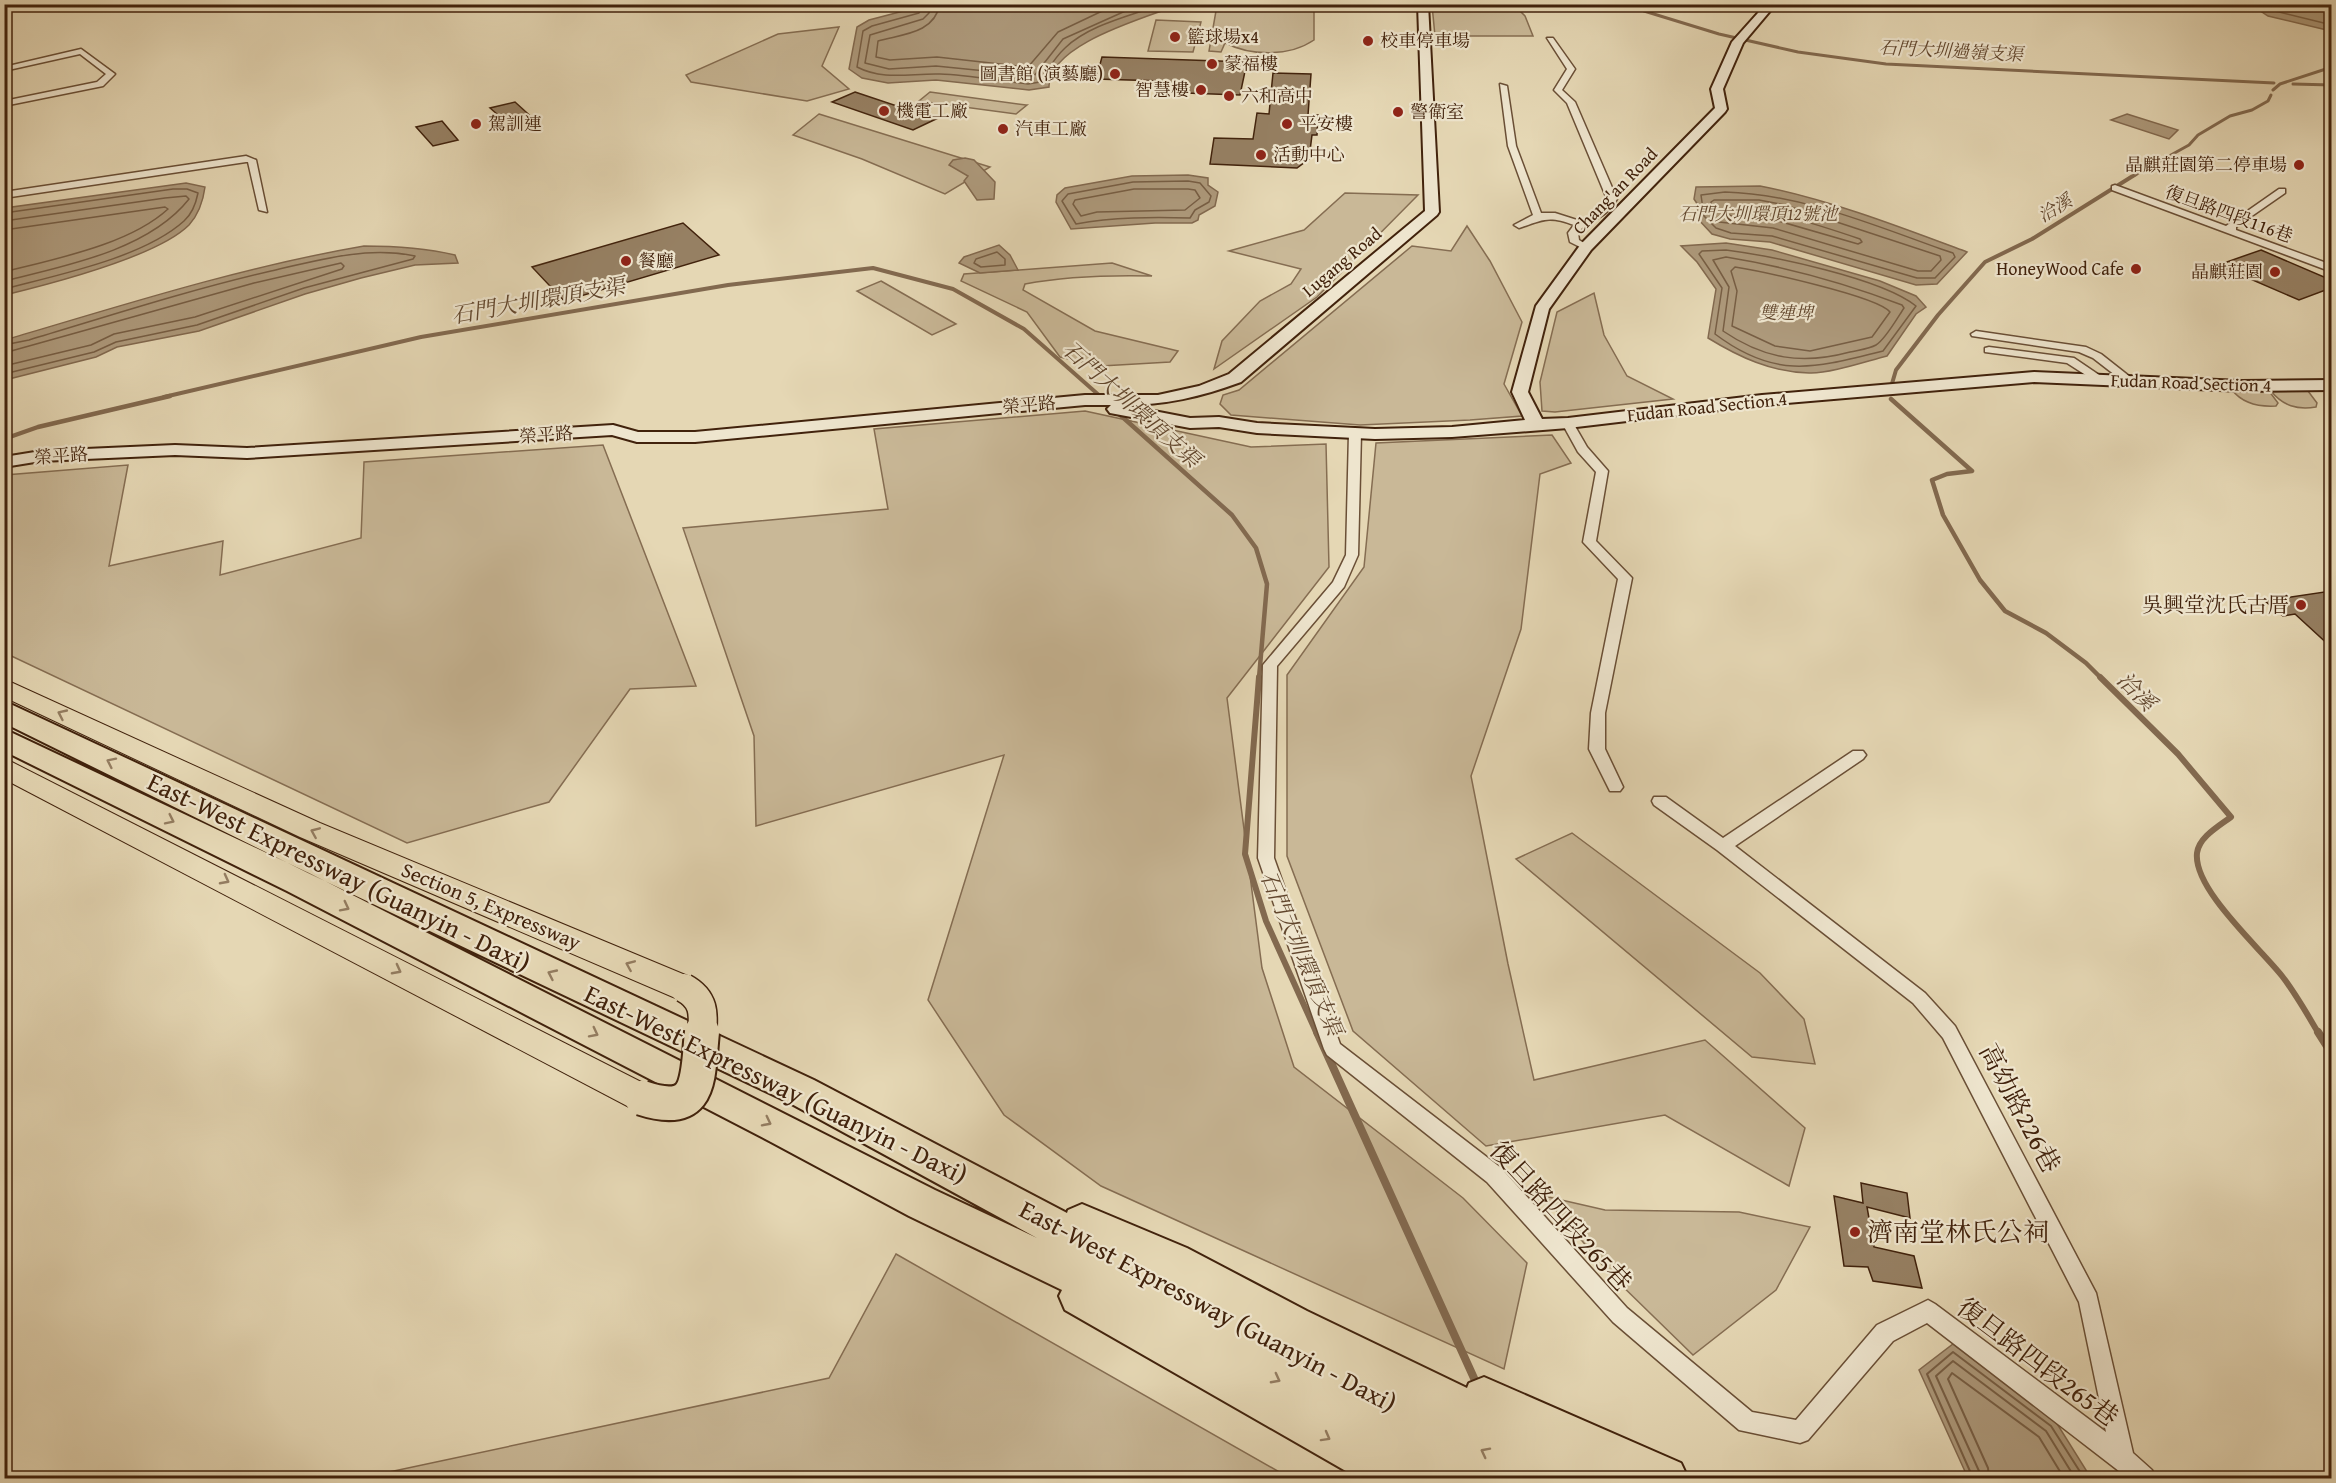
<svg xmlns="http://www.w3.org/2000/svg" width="2336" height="1483" font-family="'Gentium Book Plus','Noto Serif TC',serif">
<rect width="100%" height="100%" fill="#e5d7b4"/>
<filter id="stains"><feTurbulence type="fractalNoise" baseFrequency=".00333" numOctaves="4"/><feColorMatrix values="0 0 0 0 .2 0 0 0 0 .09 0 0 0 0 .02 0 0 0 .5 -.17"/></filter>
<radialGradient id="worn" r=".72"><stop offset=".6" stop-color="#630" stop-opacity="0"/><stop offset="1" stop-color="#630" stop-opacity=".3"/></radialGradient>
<g fill="#c9b897" stroke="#856d52" stroke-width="1.5">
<path d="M1217,5H1314V40C1289,57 1251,56 1225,43L1221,52L1209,51Z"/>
<polygon points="1432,5 1514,5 1525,16 1533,36 1435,36"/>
<polygon points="1156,20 1201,22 1193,52 1148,51"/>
<polygon points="839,27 822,66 849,89 807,101 691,82 686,75 778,34"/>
<polygon points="930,92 1026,105 1027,105 1016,114 919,101"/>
<polygon points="819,114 990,167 945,194 862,159 793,135"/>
<polygon points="1345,193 1418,195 1317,297 1214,369 1222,341 1260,301 1291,284 1301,269 1229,251 1304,230"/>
<polygon points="1467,226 1490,261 1522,322 1504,384 1522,416 1470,420 1360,425 1231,415 1220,404 1223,395 1239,390 1412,246 1451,251"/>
<path d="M1112,263L1152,276C1109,275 1067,276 1025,284L1023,290L1095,331L1178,351L1170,362L1101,366L1060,357L1027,312L961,281L964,274Z"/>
<polygon points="881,281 956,324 932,335 857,291"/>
<polygon points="1594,293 1604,335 1627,376 1673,399 1555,412 1542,411 1540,382 1557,312"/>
<path d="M2232,390L2269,391L2278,403L2276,406C2259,407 2243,404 2232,390Z"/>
<path d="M2271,391H2308L2317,403L2316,407C2297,410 2283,406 2271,391Z"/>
<polygon points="1085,411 1251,447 1326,444 1329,567 1227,698 1262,968 1294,1067 1463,1198 1527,1263 1504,1369 1101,1186 1004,1115 928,1000 1004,755 756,826 754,736 683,528 888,509 874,429"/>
<polygon points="1552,435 1571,463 1540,474 1521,629 1471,776 1508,964 1534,1080 1705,1040 1805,1128 1789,1186 1665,1115 1486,1146 1353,1031 1287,856 1287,675 1364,567 1376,443"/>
<polygon points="603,445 696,686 630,689 549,802 407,843 5,653 5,475 128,465 109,566 223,541 220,575 361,538 364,462"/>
<polygon points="1572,833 1760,973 1804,1019 1815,1064 1752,1057 1516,859"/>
<polygon points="1544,1196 1605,1210 1739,1212 1810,1227 1776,1290 1693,1355 1611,1275"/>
<polygon points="896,1254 1290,1478 361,1478 829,1378"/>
</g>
<g fill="#ad997b" stroke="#82694f" stroke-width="1.5">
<path d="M930,4H1178V5C1145,18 1048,44 1049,87L1029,90L936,80L888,83L862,78L849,69L857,27L869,20Z"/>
<polygon points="2256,5 2331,5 2331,31 2268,16 2256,8"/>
<polygon points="2127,114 2178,130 2169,139 2111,120"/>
<polygon points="965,158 974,160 995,182 994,199 977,200 964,181 968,176 949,165 953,160"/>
<polygon points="1188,175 1208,178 1208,185 1218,192 1215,206 1199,215 1198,220 1192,223 1155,223 1071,229 1056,202 1057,195 1065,188 1132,176"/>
<path d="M186,183L205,187C203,202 199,214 189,225C157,257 50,284 5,295V208Z"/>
<path d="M1760,186C1828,199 1903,228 1967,252L1937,284L1916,285L1770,242L1730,239L1712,234L1697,218L1698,205L1694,199L1696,187Z"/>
<path d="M1726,243L1772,250L1880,281L1916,296L1926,307L1916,314L1887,356C1867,361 1829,374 1809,373C1771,372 1739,357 1708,338L1716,289L1697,262L1681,246Z"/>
<polygon points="999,245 1010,255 1018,270 980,273 959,263 964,257"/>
<path d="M364,246C395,246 425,248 455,255L458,263L415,265L361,278L305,294L199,331L117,347L96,357L5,380V340C123,305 242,267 364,246Z"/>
<polygon points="1953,1344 2056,1422 2091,1478 1968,1478 1919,1370"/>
</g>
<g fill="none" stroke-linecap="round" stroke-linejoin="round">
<g stroke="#775e44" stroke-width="1.5">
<path d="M923,4L919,13L872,26L863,31L857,67C884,81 911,73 940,74C969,75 999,81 1028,84L1040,82C1048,70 1054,58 1065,48C1090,24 1131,16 1162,4"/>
<polyline points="931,4 929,13 923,19 870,35 865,63 889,69 936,66 1034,76 1063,39 1141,4"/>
<path d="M940,4C934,34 902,34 878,41L876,57L890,60L937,57L1028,67L1058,32L1117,4"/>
<polyline points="2262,4 2271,10 2332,25"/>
<path d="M1188,181L1200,183L1211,196L1209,202L1195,210L1190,218C1152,217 1114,217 1076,224L1062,201L1068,194L1133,182Z"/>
<polygon points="1134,189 1188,189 1195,190 1200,198 1185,210 1097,212 1081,216 1073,204 1075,200"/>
<path d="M1725,192C1800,194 1871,224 1941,249L1953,253L1955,257L1935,278H1917L1772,236L1731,233L1716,228L1704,216L1701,195Z"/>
<polygon points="1714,200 1759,200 1785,205 1940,256 1941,260 1931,271 1918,271 1773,228 1719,222 1712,214 1711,202"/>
<path d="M1727,208C1774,210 1816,224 1860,239L1862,242L1858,244L1775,220L1734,217L1725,213Z"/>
<path d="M4,213L173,189H187L198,193C196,203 192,214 184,221C143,258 57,275 4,289"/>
<path d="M4,221L165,198L186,196L189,199C149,250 65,266 4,281"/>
<path d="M4,230L165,207L168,209C129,245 54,259 4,272"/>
<path d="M1726,250C1772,256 1881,278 1916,306L1883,351C1815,368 1776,380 1715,334L1722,288L1699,254L1702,251Z"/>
<polygon points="997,252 1005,259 1005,265 981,267 974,263 976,259"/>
<path d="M1726,257C1787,267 1845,283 1902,305L1904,308C1898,317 1885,340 1876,345C1869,349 1858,350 1850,352C1802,365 1764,359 1723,331L1729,287L1713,260Z"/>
<path d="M1735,267C1760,271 1877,296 1890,312L1872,337L1810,351L1775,346L1732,326L1737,291L1731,271Z"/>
<path d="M4,345L29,340C109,316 189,290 271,271C318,260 367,246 415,256L413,259L304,288L197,325L116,342L94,352L4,374"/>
<polyline points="4,353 254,283 341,263 344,266 342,269 195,317 114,334 91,345 4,366"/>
</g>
<g stroke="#775e44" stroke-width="2">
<polyline points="1973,1478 1927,1374 1953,1352 2051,1426 2084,1478"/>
<polyline points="1980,1478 1979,1471 1936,1376 1953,1361 2046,1431 2075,1478"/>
<polyline points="1989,1478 1988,1468 1948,1379 1952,1373 2039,1437 2064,1478"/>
</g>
<g stroke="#82694f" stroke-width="3">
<polyline points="1634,4 1644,11 1719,34 1798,52 1886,64 2274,83"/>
<polyline points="2293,84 2332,85"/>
<polyline points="2273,90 2280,84 2332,67"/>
<polyline points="2133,176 2189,145 2198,135 2230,116 2252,110 2268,101 2271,95"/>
</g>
<g stroke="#82694f" stroke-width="4">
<polyline points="1891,387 1896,370 1938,315 1985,262 2032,239 2136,174"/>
<polyline points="164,397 421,337 728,285 873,268 953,289 1024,329 1101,397"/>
</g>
<g stroke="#82694f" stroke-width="4.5">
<polyline points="1099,396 1232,515 1256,548 1267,584 1259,678"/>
<polyline points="1891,399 1972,471 1947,474 1932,480 1943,515 1980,580 2005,611 2046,633 2086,663 2101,678"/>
<polyline points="4,439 38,427 170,396"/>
</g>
<g stroke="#82694f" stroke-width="6">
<polyline points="1259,677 1245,854 1266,921 1317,1034"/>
<path d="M2100,677L2178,754L2231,817C2219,826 2199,837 2197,853C2193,889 2260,948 2282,976C2296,994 2307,1014 2319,1034"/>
</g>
<g stroke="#82694f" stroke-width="8">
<polyline points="1317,1032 1478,1387"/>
<polyline points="2318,1032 2332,1054"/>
</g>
</g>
<g fill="#968063" stroke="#41220c" stroke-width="1.5">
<polygon points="1102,57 1247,62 1240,95 1158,92 1162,81 1096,79"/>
<polygon points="1273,73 1311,74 1308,115 1318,115 1317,135 1312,135 1309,159 1297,168 1210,164 1214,138 1253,139 1257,113 1269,114"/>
<polygon points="855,92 936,119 913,130 832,102"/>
<polygon points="515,102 536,121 512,127 490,108"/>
<polygon points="442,121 458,140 433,146 416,127"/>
<polygon points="683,223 719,255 564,301 532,267"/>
<polygon points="2261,250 2331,280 2331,288 2299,300 2218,265"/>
<polygon points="2331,591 2331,647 2295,614 2283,616 2265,601"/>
<polygon points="1861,1183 1907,1193 1910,1218 1867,1207 1874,1247 1914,1256 1922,1288 1873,1281 1868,1267 1844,1266 1834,1196 1863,1203"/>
</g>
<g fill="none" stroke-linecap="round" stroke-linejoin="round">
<defs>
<g id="street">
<path d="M1547,38H1553L1575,69L1562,90L1575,102L1617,199C1604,222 1588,218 1578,233L1579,240L1591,247L1586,250L1570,242L1568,233L1574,225C1548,215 1543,220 1519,228L1514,225L1533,215L1508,146L1500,84L1507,86L1516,146L1541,213H1555L1580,221L1595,214L1607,199L1567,103L1554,90L1567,69Z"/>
<polygon points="81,49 115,74 103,86 4,106 4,101 97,82 106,74 80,54 4,71 4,67"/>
<polygon points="246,156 256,160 267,212 259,210 248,162 246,162 4,198 4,192"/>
<polygon points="2115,185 2226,226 2279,189 2285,189 2285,193 2236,227 2236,230 2332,265 2332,272 2112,190 2112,186"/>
<polygon points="1976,331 2086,347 2101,354 2134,380 2128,383 2124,382 2093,358 2079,352 1972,336 1971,334"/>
<polygon points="1989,347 2074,358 2105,379 2103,381 2095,381 2067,363 1985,352 1985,348"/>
<polygon points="1568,420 1572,421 1587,447 1608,471 1596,541 1632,578 1605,713 1605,749 1623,787 1620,791 1610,791 1589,749 1591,713 1618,579 1583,542 1596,472 1578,452 1562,423"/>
<polygon points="1355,429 1361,433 1358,555 1344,587 1277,666 1274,858 1340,1044 1501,1168 1627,1308 1752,1412 1796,1420 1877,1325 1928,1300 1935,1304 2106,1432 2079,1302 1943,1038 1913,1003 1717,850 1654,805 1652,801 1654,797 1666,797 1723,838 1853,751 1863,751 1866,755 1863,759 1735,846 1925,993 1955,1026 2096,1293 2133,1453 2152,1470 2155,1478 2128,1478 1927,1323 1893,1341 1808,1440 1800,1443 1739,1430 1613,1322 1487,1182 1327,1055 1324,1049 1258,858 1263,665 1333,582 1346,555 1349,433"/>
</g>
<path id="secondary" d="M1418,4H1428L1439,212L1437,215L1241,382C1200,397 1166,405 1123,405L1190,418L1219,417L1257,423L1375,429L1452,427L1525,420L1512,392L1536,306L1581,244L1715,108L1711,89L1732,42L1766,4H1779L1770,11L1743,43L1723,89L1727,109L1725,112L1591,250L1549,309L1528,392L1542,419L1568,418L1762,395L2034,372L2242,381L2332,380V390L2242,391L2034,382L1762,405L1568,428L1452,437L1375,439L1257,433L1219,427L1190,428L1110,413L1107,409L1111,405H1085L695,442H637L612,435L247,458L175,455L41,461L4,467V457L41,451L175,445L247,448L613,425L638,432H695L1085,395H1158L1199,386L1229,374L1425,211Z"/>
<g id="primary">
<polygon points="4,679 320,823 695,979 699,988 695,997 684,1001 673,997 300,837 4,697"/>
<polygon points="4,758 653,1088 658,1098 653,1108 642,1112 631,1108 4,779"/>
</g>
<polygon id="highway" points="4,701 814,1080 1067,1213 1068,1210 1082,1204 1187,1248 1307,1311 1467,1388 1469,1383 1484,1377 1681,1463 1688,1478 1493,1478 1480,1472 1483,1478 1358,1478 1065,1310 1059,1296 1062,1290 909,1216 771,1142 287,891 4,751 4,729 309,873 935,1190 1037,1238 788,1102 308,873 4,723"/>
</defs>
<use href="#street" stroke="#6a4f36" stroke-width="3"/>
<use href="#secondary" stroke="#41220c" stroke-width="4"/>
<use href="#primary" stroke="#41220c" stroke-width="2"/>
<use href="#highway" stroke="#41220c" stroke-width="4"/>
<use href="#street" fill="#eee5ce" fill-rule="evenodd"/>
<use href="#secondary" fill="#eee5ce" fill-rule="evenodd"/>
<use href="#primary" fill="#e5d7b4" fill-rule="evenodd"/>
<use href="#highway" fill="#e5d7b4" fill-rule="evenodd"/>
<defs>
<path id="primary-bridge-far1" d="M684,988C704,999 704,1013 702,1034"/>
<path id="primary-bridge" d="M642,1098C703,1118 697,1078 702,1032"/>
</defs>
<use href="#primary-bridge-far1" stroke="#41220c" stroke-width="31" stroke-linecap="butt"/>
<use href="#primary-bridge" stroke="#41220c" stroke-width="38" stroke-linecap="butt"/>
<use href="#primary-bridge-far1" stroke="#e5d7b4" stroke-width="28"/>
<use href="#primary-bridge" stroke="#e5d7b4" stroke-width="34"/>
</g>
<defs><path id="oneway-chevron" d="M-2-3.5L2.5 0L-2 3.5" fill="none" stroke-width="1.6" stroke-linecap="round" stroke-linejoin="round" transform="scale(1.5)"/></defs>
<g stroke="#937c60">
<use href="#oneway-chevron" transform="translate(62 714) rotate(-155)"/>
<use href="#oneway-chevron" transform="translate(111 762) rotate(-154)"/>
<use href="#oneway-chevron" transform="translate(170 820) rotate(26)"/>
<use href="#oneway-chevron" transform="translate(315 832) rotate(-157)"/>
<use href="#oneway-chevron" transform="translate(225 880) rotate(28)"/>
<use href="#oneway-chevron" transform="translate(345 907) rotate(27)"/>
<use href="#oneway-chevron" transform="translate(630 965) rotate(-157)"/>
<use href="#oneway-chevron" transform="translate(397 970) rotate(28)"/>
<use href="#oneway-chevron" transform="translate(552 974) rotate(-155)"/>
<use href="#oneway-chevron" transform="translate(594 1033) rotate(27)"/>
<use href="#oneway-chevron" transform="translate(767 1122) rotate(27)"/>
<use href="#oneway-chevron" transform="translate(1276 1379) rotate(28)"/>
<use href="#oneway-chevron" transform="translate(1326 1437) rotate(29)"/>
<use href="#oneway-chevron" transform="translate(1485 1452) rotate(-153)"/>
</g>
<g fill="#8f2418" stroke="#eee5ce" stroke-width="2">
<circle cx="1175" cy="37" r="6"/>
<circle cx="1368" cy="41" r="6"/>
<circle cx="1212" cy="64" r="6"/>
<circle cx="1115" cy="74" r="6"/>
<circle cx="1201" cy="90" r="6"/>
<circle cx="1229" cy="96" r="6"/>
<circle cx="884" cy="111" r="6"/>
<circle cx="1398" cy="112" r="6"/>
<circle cx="476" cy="124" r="6"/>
<circle cx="1287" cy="124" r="6"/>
<circle cx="1003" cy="129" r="6"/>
<circle cx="1261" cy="155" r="6"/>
<circle cx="2299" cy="165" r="6"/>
<circle cx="626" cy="261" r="6"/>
<circle cx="2136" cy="269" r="6"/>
<circle cx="2275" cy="272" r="6"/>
<circle cx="2301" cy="605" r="6"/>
<circle cx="1855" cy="1232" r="6"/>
</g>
<g text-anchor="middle" stroke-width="4.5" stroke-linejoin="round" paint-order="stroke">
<g font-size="18" fill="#41220c" stroke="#eee5ce" text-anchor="start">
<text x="1187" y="43">籃球場x4</text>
<text x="1380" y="47">校車停車場</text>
<text x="1224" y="70">蒙福樓</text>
<text x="1103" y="80" text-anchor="end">圖書館 (演藝廳)</text>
<text x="1189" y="96" text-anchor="end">智慧樓</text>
<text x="1241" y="102">六和高中</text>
<text x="896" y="117">機電工廠</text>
<text x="1410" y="118">警衛室</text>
<text x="488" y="130">駕訓連</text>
<text x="1299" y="130">平安樓</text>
<text x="1015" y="135">汽車工廠</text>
<text x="1273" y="161">活動中心</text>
<text x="2287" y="171" text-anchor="end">晶麒莊園第二停車場</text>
<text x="638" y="267">餐廳</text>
<text x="2124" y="275" text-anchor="end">HoneyWood Cafe</text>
<text x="2263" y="278" text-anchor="end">晶麒莊園</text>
</g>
<g font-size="18" font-style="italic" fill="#61462d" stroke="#eee5ce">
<text transform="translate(1951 51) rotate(3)" y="6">石門大圳過嶺支渠</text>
<text transform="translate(2055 208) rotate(-31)" y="6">洽溪</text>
<text x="1758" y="220">石門大圳環頂12號池</text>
<text x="1786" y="319">雙連埤</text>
</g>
<g font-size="18" fill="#41220c" stroke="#eee5ce">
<text transform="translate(1615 191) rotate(-46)" y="6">Chang'an Road</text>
<text transform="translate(2229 214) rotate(20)" y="6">復旦路四段116巷</text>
<text transform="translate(1342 262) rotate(-40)" y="6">Lugang Road</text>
<text transform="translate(2191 383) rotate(2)" y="6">Fudan Road Section 4</text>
<text transform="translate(1029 405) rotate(-5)" y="6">榮平路</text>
<text transform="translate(1707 407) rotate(-6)" y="6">Fudan Road Section 4</text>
<text transform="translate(546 435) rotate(-4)" y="6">榮平路</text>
<text transform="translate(61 456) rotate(-4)" y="6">榮平路</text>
</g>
<g font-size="21" fill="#41220c" stroke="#eee5ce" text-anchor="end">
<text x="2289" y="612">吳興堂沈氏古厝</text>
</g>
<g font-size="21" fill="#41220c" stroke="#eee5ce">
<text transform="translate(491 906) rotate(23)" y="7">Section 5, Expressway</text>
</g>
<g font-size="22" font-style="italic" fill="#61462d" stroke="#eee5ce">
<text transform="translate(538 300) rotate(-10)" y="8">石門大圳環頂支渠</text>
<text transform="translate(1132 404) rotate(42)" y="8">石門大圳環頂支渠</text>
<text transform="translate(2137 691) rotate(45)" y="8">洽溪</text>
<text transform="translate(1302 953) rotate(67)" y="8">石門大圳環頂支渠</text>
</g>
<g font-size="26" fill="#41220c" stroke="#eee5ce">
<text transform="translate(339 872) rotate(26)" y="9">East-West Expressway (Guanyin - Daxi)</text>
<text transform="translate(776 1084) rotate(26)" y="9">East-West Expressway (Guanyin - Daxi)</text>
<text transform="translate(2020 1108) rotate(62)" y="9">高幼路226巷</text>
<text transform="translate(1561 1216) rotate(47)" y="9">復旦路四段265巷</text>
<text transform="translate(1208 1306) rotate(28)" y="9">East-West Expressway (Guanyin - Daxi)</text>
<text transform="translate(2038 1362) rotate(37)" y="9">復旦路四段265巷</text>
</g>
<g font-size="26" fill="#41220c" stroke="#eee5ce" text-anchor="start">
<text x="1867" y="1241">濟南堂林氏公祠</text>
</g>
</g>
<rect width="2336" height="1483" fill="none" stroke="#e5d7b4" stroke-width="24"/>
<rect x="6" y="6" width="2324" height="1471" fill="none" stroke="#41220c" stroke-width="3"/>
<rect x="12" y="12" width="2312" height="1459" fill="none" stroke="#41220c" stroke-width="1.5"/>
<rect width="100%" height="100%" filter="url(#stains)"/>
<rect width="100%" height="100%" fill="url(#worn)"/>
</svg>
